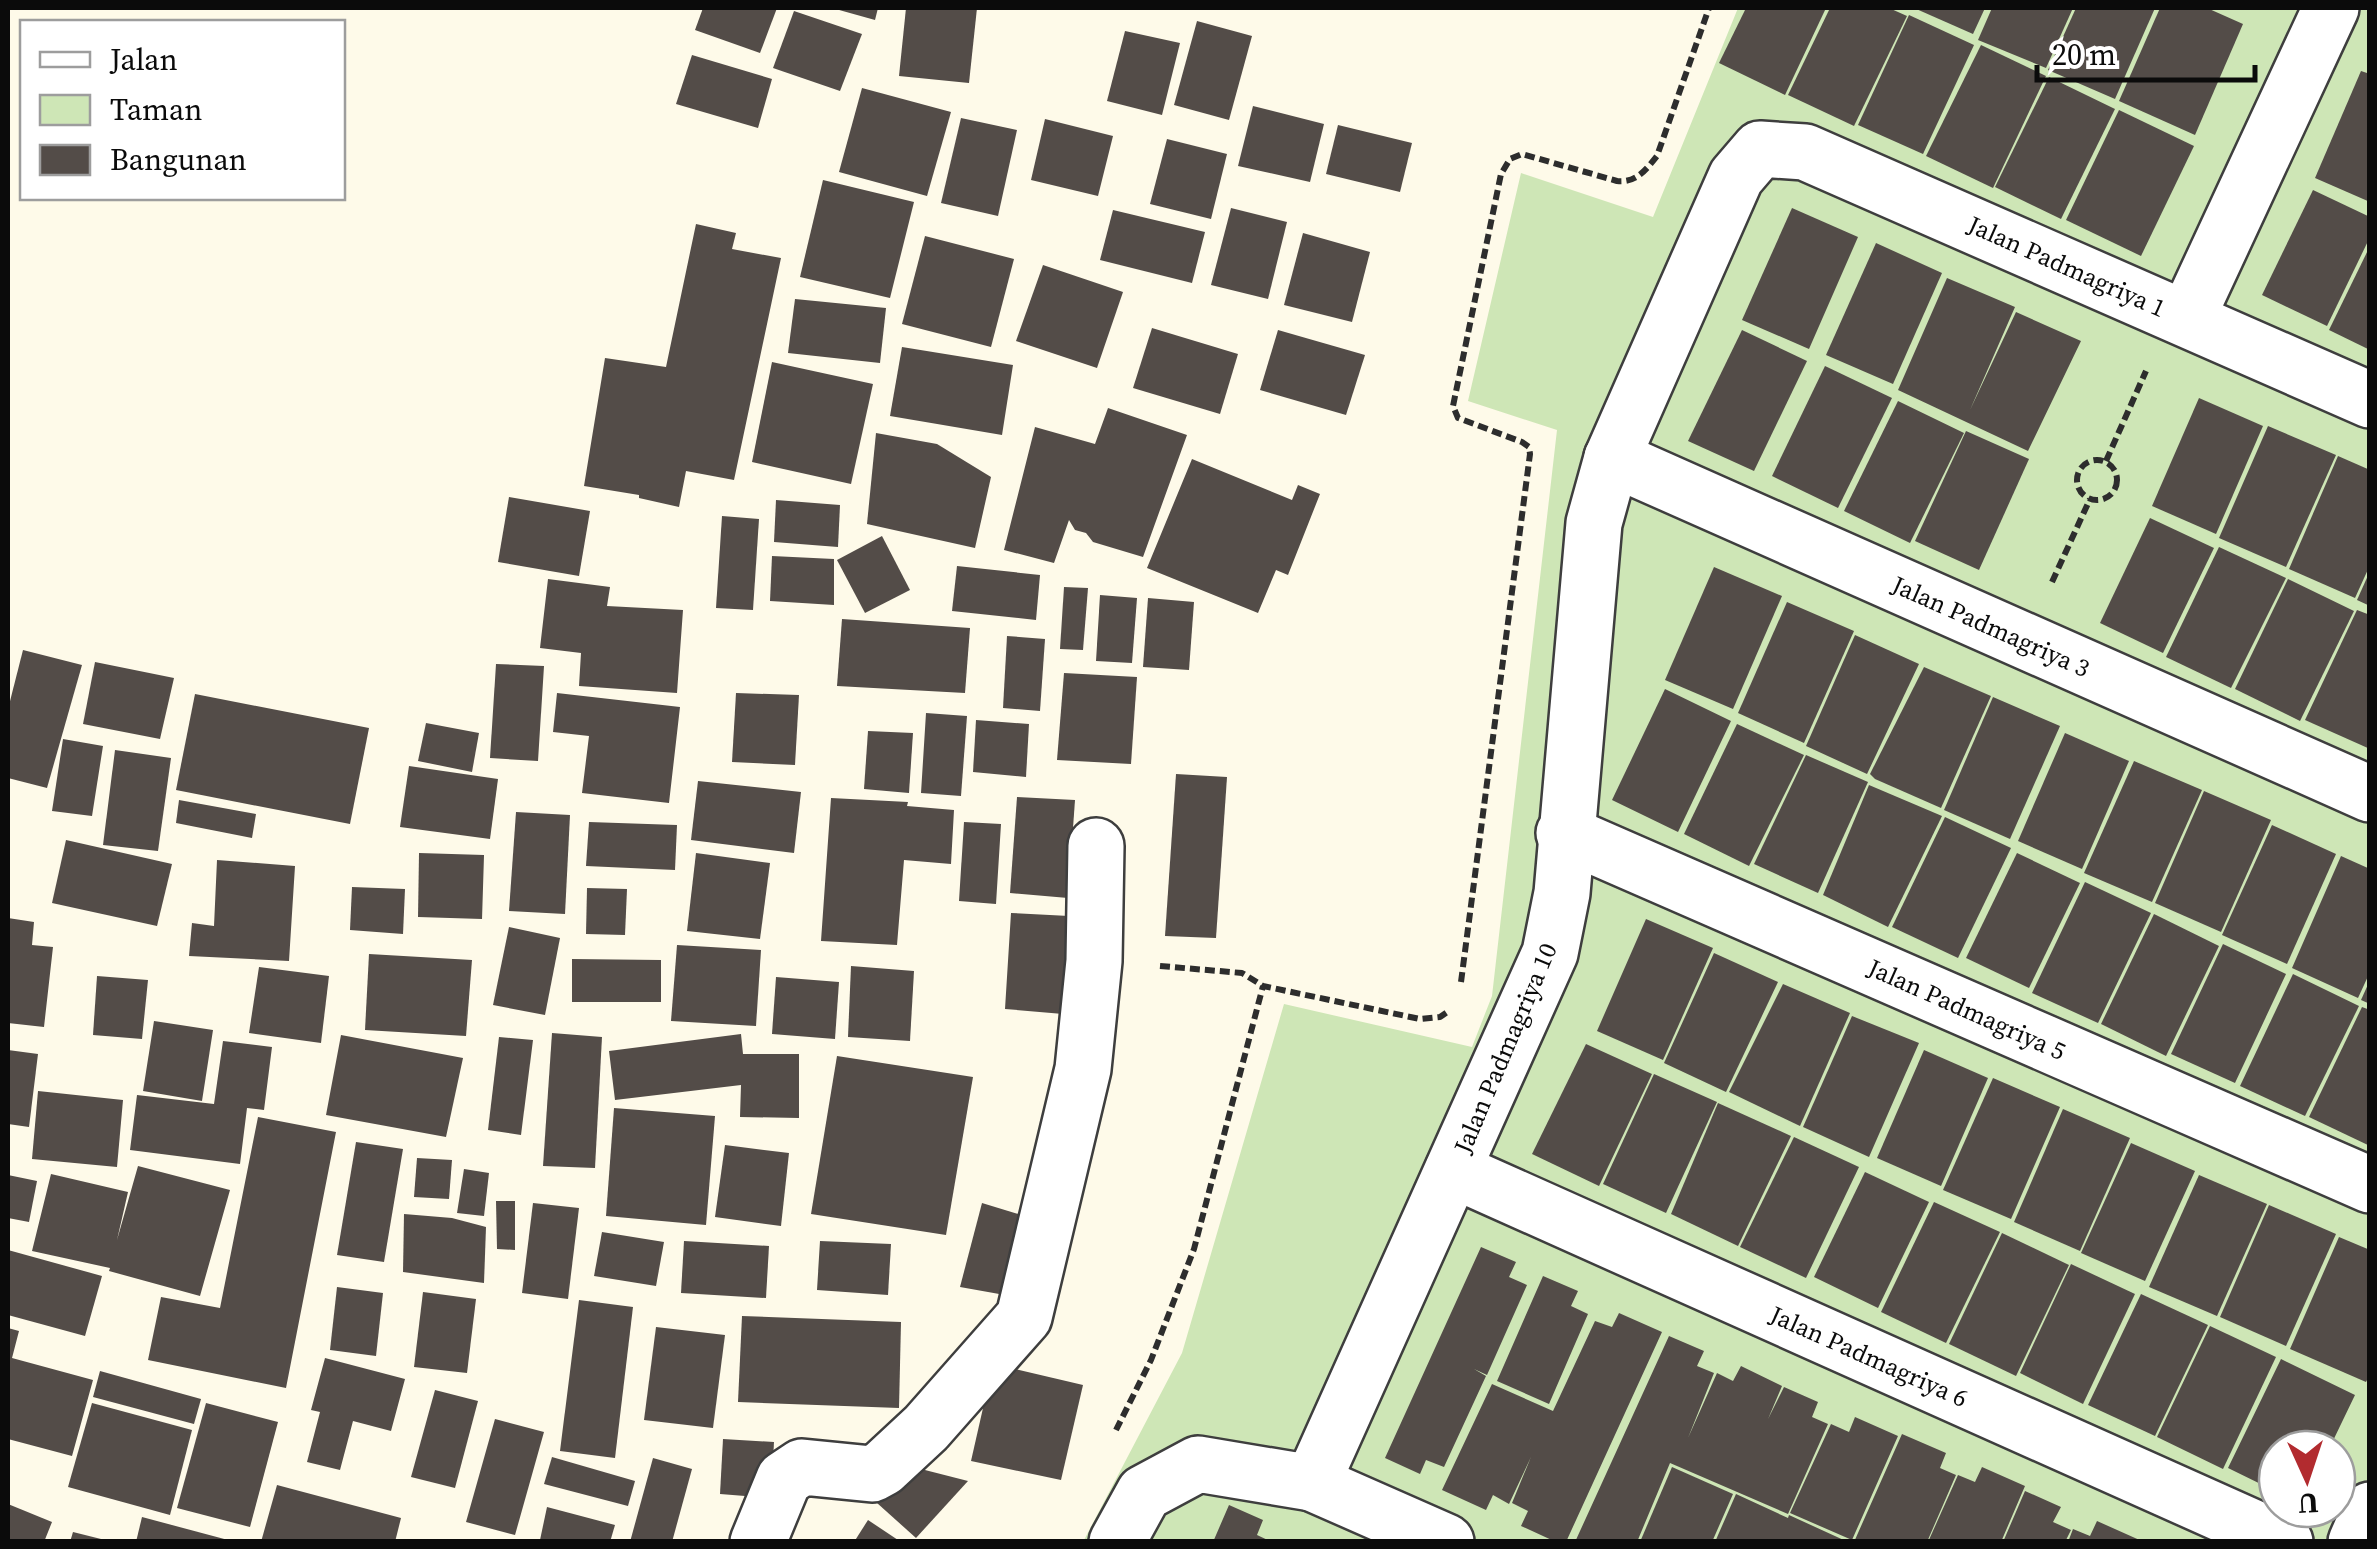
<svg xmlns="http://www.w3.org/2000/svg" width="2377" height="1549" font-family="'Source Serif 4',serif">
<rect width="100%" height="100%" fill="#fefae9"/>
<path fill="#cee6b6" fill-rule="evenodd" d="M1738,8H2369V1541L1083,1542L1182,1353L1284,1004L1472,1047L1492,996L1557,430L1468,401L1521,173L1653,217ZM2277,1449H2337V1509H2277Z"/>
<g fill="#534c48">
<polygon points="703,8 777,8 760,53 695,30"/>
<polygon points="832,8 878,8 875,20"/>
<polygon points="906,8 977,8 969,83 899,76"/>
<polygon points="1746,8 1826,8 1785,95 1719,63"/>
<polygon points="1830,8 1889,8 1907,16 1854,126 1788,95"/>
<polygon points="1914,8 1985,8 1973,34"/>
<polygon points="1992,8 2073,8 2046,68 1978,40"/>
<polygon points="2076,8 2155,8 2115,99 2048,70"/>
<polygon points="2160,8 2207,8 2243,24 2195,135 2119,101"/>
<polygon points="794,11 862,34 840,91 773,68"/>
<polygon points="1909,15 1974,45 1923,154 1858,125"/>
<polygon points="1197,21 1252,36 1229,120 1174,105"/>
<polygon points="1125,31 1180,43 1162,115 1107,101"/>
<polygon points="1981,45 2046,76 1993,188 1926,156"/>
<polygon points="692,55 772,79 758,128 676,104"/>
<polygon points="2361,71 2370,74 2370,202 2315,178"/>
<polygon points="2049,77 2115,109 2061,219 1995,187"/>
<polygon points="862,88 951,112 927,196 839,172"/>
<polygon points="1253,106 1324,124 1310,182 1238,166"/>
<polygon points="2119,110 2194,146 2141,256 2066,220"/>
<polygon points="961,118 1017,130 998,216 941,203"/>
<polygon points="1045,119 1113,136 1098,196 1031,180"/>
<polygon points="1338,125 1412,143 1400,192 1326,174"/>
<polygon points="1167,139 1227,154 1211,219 1150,204"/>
<polygon points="823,180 914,202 890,298 800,277"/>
<polygon points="2313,190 2370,217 2370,237 2327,326 2262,295"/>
<polygon points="1231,208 1287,222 1268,299 1211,285"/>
<polygon points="1792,208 1858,237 1809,349 1742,320"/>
<polygon points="1113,210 1205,232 1192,283 1100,260"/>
<polygon points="696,224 736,233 732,249 781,258 734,480 686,471 679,507 639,498 639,495 584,486 605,358 666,367"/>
<polygon points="1303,233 1370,252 1352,322 1284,305"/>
<polygon points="925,236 1014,259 991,347 902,324"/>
<polygon points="1876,243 1942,273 1893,384 1826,355"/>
<polygon points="2370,246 2370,350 2329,330"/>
<polygon points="1043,265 1123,292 1097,368 1016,341"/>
<polygon points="1947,278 2015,307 1970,410 2016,312 2081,341 2028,451 1898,390"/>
<polygon points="795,299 886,308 880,363 788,353"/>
<polygon points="1152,328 1238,354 1220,414 1133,388"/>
<polygon points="1278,330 1365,355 1346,415 1260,390"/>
<polygon points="1742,330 1807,361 1754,471 1688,441"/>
<polygon points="902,347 1013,365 1002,435 890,416"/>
<polygon points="772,362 873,384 851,484 752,462"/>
<polygon points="1825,366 1892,398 1838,508 1772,476"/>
<polygon points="2199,398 2263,426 2216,534 2152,506"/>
<polygon points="1898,401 1964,433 1910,543 1844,511"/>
<polygon points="1108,408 1187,435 1143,557 1093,542 1086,533 1075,530 1069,520 1054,563 1004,550 1035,427 1095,444"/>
<polygon points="2268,426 2336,455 2286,567 2219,538"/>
<polygon points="1966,431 2029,459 1979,570 1915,541"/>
<polygon points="876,433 937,444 991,477 975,548 867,524"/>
<polygon points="2338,456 2370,470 2370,565 2355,598 2289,569"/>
<polygon points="1192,459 1292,500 1298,485 1320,494 1288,575 1276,570 1258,613 1147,568"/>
<polygon points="509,497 590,511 579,576 498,562"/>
<polygon points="776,500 840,505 838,547 774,542"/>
<polygon points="722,516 759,519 753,610 716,608"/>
<polygon points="2150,518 2214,548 2163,653 2100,623"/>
<polygon points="882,536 910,590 865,613 837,560"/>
<polygon points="2219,547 2286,578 2231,688 2166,657"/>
<polygon points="772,556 834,559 834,605 770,601"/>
<polygon points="957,566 1040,575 1036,620 952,611"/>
<polygon points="1714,567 1782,596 1733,709 1665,680"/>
<polygon points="2370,571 2370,606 2357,600"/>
<polygon points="548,579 610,587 607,606 683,610 677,693 579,686 581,653 540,648"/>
<polygon points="2288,579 2354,611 2300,721 2235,689"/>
<polygon points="1064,587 1088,588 1083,650 1060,649"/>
<polygon points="1100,595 1137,598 1132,663 1096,661"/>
<polygon points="1148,598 1194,602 1189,670 1143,667"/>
<polygon points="1787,602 1854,631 1804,743 1738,713"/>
<polygon points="2357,610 2370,615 2370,749 2305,720"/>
<polygon points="842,619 970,628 965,693 837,686"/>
<polygon points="1855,635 1919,664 1867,774 1806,746"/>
<polygon points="1007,636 1045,639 1040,711 1003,708"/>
<polygon points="23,650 82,665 47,788 8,778 8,709"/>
<polygon points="95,662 174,678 160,739 83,724"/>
<polygon points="496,664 544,666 538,761 490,758"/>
<polygon points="1924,667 1991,696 1941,808 1875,779 1870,774"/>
<polygon points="1064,673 1137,677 1131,764 1057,760"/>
<polygon points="1665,689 1731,721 1678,832 1612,800"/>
<polygon points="557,693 680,707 669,803 582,793 589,736 553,732"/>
<polygon points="736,693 799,695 795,765 732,762"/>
<polygon points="195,694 369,728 350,824 176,790"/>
<polygon points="1993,697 2060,726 2010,839 1944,810"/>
<polygon points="926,713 967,716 961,796 921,793"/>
<polygon points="976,720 1029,724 1026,777 973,772"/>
<polygon points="426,723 479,733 472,772 418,761"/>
<polygon points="1737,724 1804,755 1749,866 1684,834"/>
<polygon points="868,731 913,733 909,793 864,789"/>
<polygon points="2065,733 2129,761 2082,869 2018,841"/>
<polygon points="63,739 103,746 92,816 52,811"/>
<polygon points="115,750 171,758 158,851 103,845"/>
<polygon points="1806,755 1868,782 1818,893 1754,864"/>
<polygon points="2134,761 2202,790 2152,902 2084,873"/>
<polygon points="409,766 498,779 490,839 400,827"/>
<polygon points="1176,774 1227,777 1216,938 1165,936"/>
<polygon points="698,781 801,792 794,853 691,840"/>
<polygon points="1869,785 1942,816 1888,927 1823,895"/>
<polygon points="2204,791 2271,820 2221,932 2155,903"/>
<polygon points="1017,797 1075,800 1068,898 1010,893"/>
<polygon points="831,798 908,802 907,806 954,810 951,864 904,860 897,945 821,941"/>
<polygon points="179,800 256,814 252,838 176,823"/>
<polygon points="516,812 570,815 565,914 509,911"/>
<polygon points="1945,817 2011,848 1958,958 1892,927"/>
<polygon points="589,822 677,825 675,870 586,866"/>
<polygon points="964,822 1001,824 996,904 959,901"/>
<polygon points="2272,825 2336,854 2287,964 2222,935"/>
<polygon points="66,840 172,864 157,926 52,903"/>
<polygon points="419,853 484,855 482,919 418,917"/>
<polygon points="696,853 770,863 760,939 687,931"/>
<polygon points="2017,853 2080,883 2029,988 1966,958"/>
<polygon points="2341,856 2370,869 2370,972 2358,998 2292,968"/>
<polygon points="217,860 295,866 289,961 189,956 192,923 214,926"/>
<polygon points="2085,882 2151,913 2098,1023 2032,993"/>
<polygon points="352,887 405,889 403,934 350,930"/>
<polygon points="587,888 627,889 625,935 586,934"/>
<polygon points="1011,913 1069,916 1063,1014 1005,1009"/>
<polygon points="2154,914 2219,946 2166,1056 2101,1024"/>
<polygon points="8,918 34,922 32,945 53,947 44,1027 8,1023"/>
<polygon points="1646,919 1713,948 1663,1060 1597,1031"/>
<polygon points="509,927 560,938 545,1015 493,1005"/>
<polygon points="2223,944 2286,974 2235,1083 2171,1054"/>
<polygon points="677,945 761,950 756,1026 671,1021"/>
<polygon points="1714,953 1778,982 1726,1092 1664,1063"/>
<polygon points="369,954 472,960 466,1036 365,1030"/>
<polygon points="572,959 661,960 661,1002 572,1002"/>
<polygon points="851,966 914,971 910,1041 848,1037"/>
<polygon points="259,967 329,976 321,1043 249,1033"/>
<polygon points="2293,974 2359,1006 2305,1116 2240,1086"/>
<polygon points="97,976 148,980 142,1039 93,1035"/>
<polygon points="776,977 839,982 835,1039 772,1034"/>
<polygon points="2370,980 2370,1004 2361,1000"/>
<polygon points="1783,984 1850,1013 1800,1126 1729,1092"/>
<polygon points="2362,1007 2370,1010 2370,1146 2309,1117"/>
<polygon points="1852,1016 1919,1043 1869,1157 1803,1127"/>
<polygon points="154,1021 213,1030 202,1101 143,1091"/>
<polygon points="552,1033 602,1037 595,1168 543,1166"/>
<polygon points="741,1034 743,1054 799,1054 799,1118 740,1117 741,1085 615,1100 609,1051"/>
<polygon points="341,1035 463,1058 446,1137 326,1115"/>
<polygon points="499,1037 533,1040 521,1135 488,1130"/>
<polygon points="223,1041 272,1047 264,1110 247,1108 240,1164 130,1150 137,1095 214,1104"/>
<polygon points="1586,1044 1652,1074 1599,1186 1532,1154"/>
<polygon points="8,1050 38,1054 29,1127 8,1124"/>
<polygon points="1924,1050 1988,1078 1941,1186 1877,1158"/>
<polygon points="837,1056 973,1077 946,1235 811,1214"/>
<polygon points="1654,1074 1717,1102 1666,1213 1603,1184"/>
<polygon points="1993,1078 2060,1107 2011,1219 1943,1190"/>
<polygon points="38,1091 123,1100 117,1167 32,1159"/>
<polygon points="1718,1103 1791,1136 1738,1246 1671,1214"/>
<polygon points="614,1108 715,1116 706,1225 606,1216"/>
<polygon points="2063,1109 2130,1138 2080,1251 2014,1222"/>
<polygon points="258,1117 336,1132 286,1388 148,1360 161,1297 220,1308"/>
<polygon points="1794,1137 1859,1167 1806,1278 1740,1247"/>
<polygon points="356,1142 403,1149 384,1262 337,1255"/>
<polygon points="2131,1143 2195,1171 2145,1281 2081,1253"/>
<polygon points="725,1145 789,1153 781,1226 715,1217"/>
<polygon points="417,1158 452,1160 449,1199 414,1197"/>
<polygon points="138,1166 230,1190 200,1296 109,1271 110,1268 32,1251 51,1174 128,1192 117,1240"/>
<polygon points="464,1169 489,1173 484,1216 457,1213"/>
<polygon points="1865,1172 1929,1202 1878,1308 1814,1277"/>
<polygon points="8,1175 37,1181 29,1222 8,1218"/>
<polygon points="2199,1175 2267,1204 2217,1316 2149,1287"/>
<polygon points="496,1201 515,1201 515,1250 497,1249"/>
<polygon points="1934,1202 2000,1232 1946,1343 1881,1312"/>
<polygon points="533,1203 579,1208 568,1299 522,1293"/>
<polygon points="982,1203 1038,1220 1016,1297 960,1287"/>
<polygon points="2269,1205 2336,1234 2286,1346 2220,1317"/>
<polygon points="404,1214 452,1218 486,1227 484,1283 403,1272"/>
<polygon points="602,1232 664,1242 656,1286 594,1276"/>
<polygon points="2002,1233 2069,1265 2016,1376 1949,1344"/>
<polygon points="2339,1237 2370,1250 2370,1374 2366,1382 2290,1349"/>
<polygon points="684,1241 769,1246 766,1298 681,1293"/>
<polygon points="820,1241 891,1244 888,1295 817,1290"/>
<polygon points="1481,1247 1516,1262 1509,1277 1527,1285 1487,1375 1474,1369 1486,1376 1444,1467 1426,1460 1420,1474 1385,1458"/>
<polygon points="8,1250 102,1276 85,1336 8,1315"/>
<polygon points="2071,1264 2135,1294 2083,1404 2020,1373"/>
<polygon points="1543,1276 1578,1291 1571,1306 1588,1314 1549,1404 1497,1381"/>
<polygon points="337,1287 383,1293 376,1356 330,1350"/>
<polygon points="423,1292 476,1299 467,1373 414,1367"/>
<polygon points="2141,1294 2208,1325 2155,1436 2088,1405"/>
<polygon points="579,1300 633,1307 615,1458 560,1451"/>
<polygon points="1619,1313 1662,1332 1566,1542 1556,1542 1521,1526 1528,1511 1512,1503 1531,1457 1509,1504 1493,1495 1486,1510 1442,1490 1492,1384 1553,1411 1595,1321 1612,1327"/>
<polygon points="742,1316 901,1322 899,1408 738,1402"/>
<polygon points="2210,1326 2276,1357 2223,1469 2157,1437"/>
<polygon points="656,1327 725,1335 713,1428 644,1420"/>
<polygon points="8,1328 19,1331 12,1358 93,1380 72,1456 8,1439"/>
<polygon points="1669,1336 1704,1351 1697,1366 1714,1373 1688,1438 1717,1373 1733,1381 1741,1366 1782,1386 1768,1419 1784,1387 1818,1402 1812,1417 1828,1424 1788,1514 1670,1463 1637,1542 1575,1542"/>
<polygon points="325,1358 405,1379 391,1431 353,1421 340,1470 307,1462 320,1412 311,1410"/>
<polygon points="2281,1359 2355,1395 2329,1449 2277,1449 2277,1492 2228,1468"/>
<polygon points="993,1364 1083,1385 1061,1480 971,1461"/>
<polygon points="100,1371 201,1399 194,1424 93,1397"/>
<polygon points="435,1390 478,1401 455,1488 411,1477"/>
<polygon points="92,1403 192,1430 170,1515 68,1487"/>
<polygon points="206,1403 278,1422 250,1527 177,1508"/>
<polygon points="1855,1417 1898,1436 1852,1540 1790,1513 1831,1424 1849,1432"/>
<polygon points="495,1419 544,1432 515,1535 466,1522"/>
<polygon points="1902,1434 1946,1453 1940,1468 1956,1475 1927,1542 1854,1542"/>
<polygon points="723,1439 774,1442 771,1498 720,1494"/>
<polygon points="552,1457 635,1481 628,1506 544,1484"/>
<polygon points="653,1458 692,1469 672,1542 630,1542"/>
<polygon points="1672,1467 1733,1494 1712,1542 1640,1542"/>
<polygon points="1982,1467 2025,1486 2001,1542 1928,1542 1958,1475 1975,1482"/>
<polygon points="921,1469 968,1481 916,1538 867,1494"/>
<polygon points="277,1485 401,1518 395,1542 261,1542"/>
<polygon points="2025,1491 2061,1507 2053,1522 2071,1530 2065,1542 2003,1542"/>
<polygon points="1736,1494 1788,1518 1789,1515 1848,1542 1715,1542"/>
<polygon points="8,1504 52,1522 44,1542 8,1542"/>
<polygon points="1229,1505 1263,1520 1257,1535 1272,1542 1213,1542"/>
<polygon points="547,1507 615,1525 610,1542 540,1540"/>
<polygon points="142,1517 228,1540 228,1542 136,1542"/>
<polygon points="868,1520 901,1542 854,1542"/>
<polygon points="2097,1521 2144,1542 2068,1542 2073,1529 2090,1536"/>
<polygon points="73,1532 105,1540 105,1542 70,1542"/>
</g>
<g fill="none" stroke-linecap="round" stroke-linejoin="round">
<defs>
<g id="street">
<polyline points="2187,318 2331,8"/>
<polyline points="1612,458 2370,794"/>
<polyline points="1564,833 2370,1185"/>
<polyline points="1453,1170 2285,1542"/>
<polyline points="1312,1483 1446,1542"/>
<polyline points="758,1542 784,1479 802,1467 872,1474 883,1468 926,1428 1024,1317 1083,1069 1094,961 1096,846"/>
<polyline points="1117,1542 1144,1493 1198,1464 1312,1483 1550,953 1562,893 1594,523 1612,458 1736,177 1760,149 1805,152 2370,400"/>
<polyline points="2356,1542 2370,1510"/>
</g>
</defs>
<use href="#street" stroke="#3e3e3e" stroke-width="60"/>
<g stroke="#2d2d2d" stroke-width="6" stroke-dasharray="10 5" stroke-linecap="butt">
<circle cx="2097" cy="480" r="20"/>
<polyline points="2106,461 2146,371"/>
<polyline points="2052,582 2090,499"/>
<polyline points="1160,966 1242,973 1263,986 1420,1019 1440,1017 1449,1011"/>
<path d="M1461,982L1530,454L1529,447L1522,442L1458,418L1453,406L1501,174L1510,159L1522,154L1617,181C1636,183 1646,170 1657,156L1709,8"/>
<polyline points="1116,1430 1151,1360 1194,1249 1263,986"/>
</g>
<use href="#street" stroke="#fff" stroke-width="55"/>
</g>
<g text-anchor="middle" stroke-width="10" stroke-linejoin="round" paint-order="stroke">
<g font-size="25" fill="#0b0b0b" stroke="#fff">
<text transform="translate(2067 266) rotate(24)" y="9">Jalan Padmagriya 1</text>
<text transform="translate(1991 626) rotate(24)" y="9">Jalan Padmagriya 3</text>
<text transform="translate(1967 1009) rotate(24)" y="9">Jalan Padmagriya 5</text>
<text transform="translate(1505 1048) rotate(-67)" y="9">Jalan Padmagriya 10</text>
<text transform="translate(1869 1356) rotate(24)" y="9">Jalan Padmagriya 6</text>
</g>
</g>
<rect width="2377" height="1549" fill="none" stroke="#0b0b0b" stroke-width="20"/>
<rect x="20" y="20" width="325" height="180" fill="#ffffff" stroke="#9d9d9d" stroke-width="2.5"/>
<rect x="40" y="52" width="50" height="15" fill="#ffffff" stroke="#9d9d9d" stroke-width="2.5"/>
<text x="110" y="70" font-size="30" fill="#0b0b0b">Jalan</text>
<rect x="40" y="95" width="50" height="30" fill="#cee6b6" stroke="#9d9d9d" stroke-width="2.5"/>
<text x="110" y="120" font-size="30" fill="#0b0b0b">Taman</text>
<rect x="40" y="145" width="50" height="30" fill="#534c48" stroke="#9d9d9d" stroke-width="2.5"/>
<text x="110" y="170" font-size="30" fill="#0b0b0b">Bangunan</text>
<g transform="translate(2307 1479) rotate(177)"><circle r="48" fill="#ffffff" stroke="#9d9d9d" stroke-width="2.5"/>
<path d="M0-8L18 38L0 25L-18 38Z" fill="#b22b2f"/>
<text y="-15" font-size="28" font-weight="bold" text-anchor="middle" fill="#0b0b0b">U</text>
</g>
<path d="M2037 65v15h218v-15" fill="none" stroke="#0b0b0b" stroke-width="5"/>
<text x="2052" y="65" font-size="30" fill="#0b0b0b" stroke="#ffffff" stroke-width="8" paint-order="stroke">20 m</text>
</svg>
